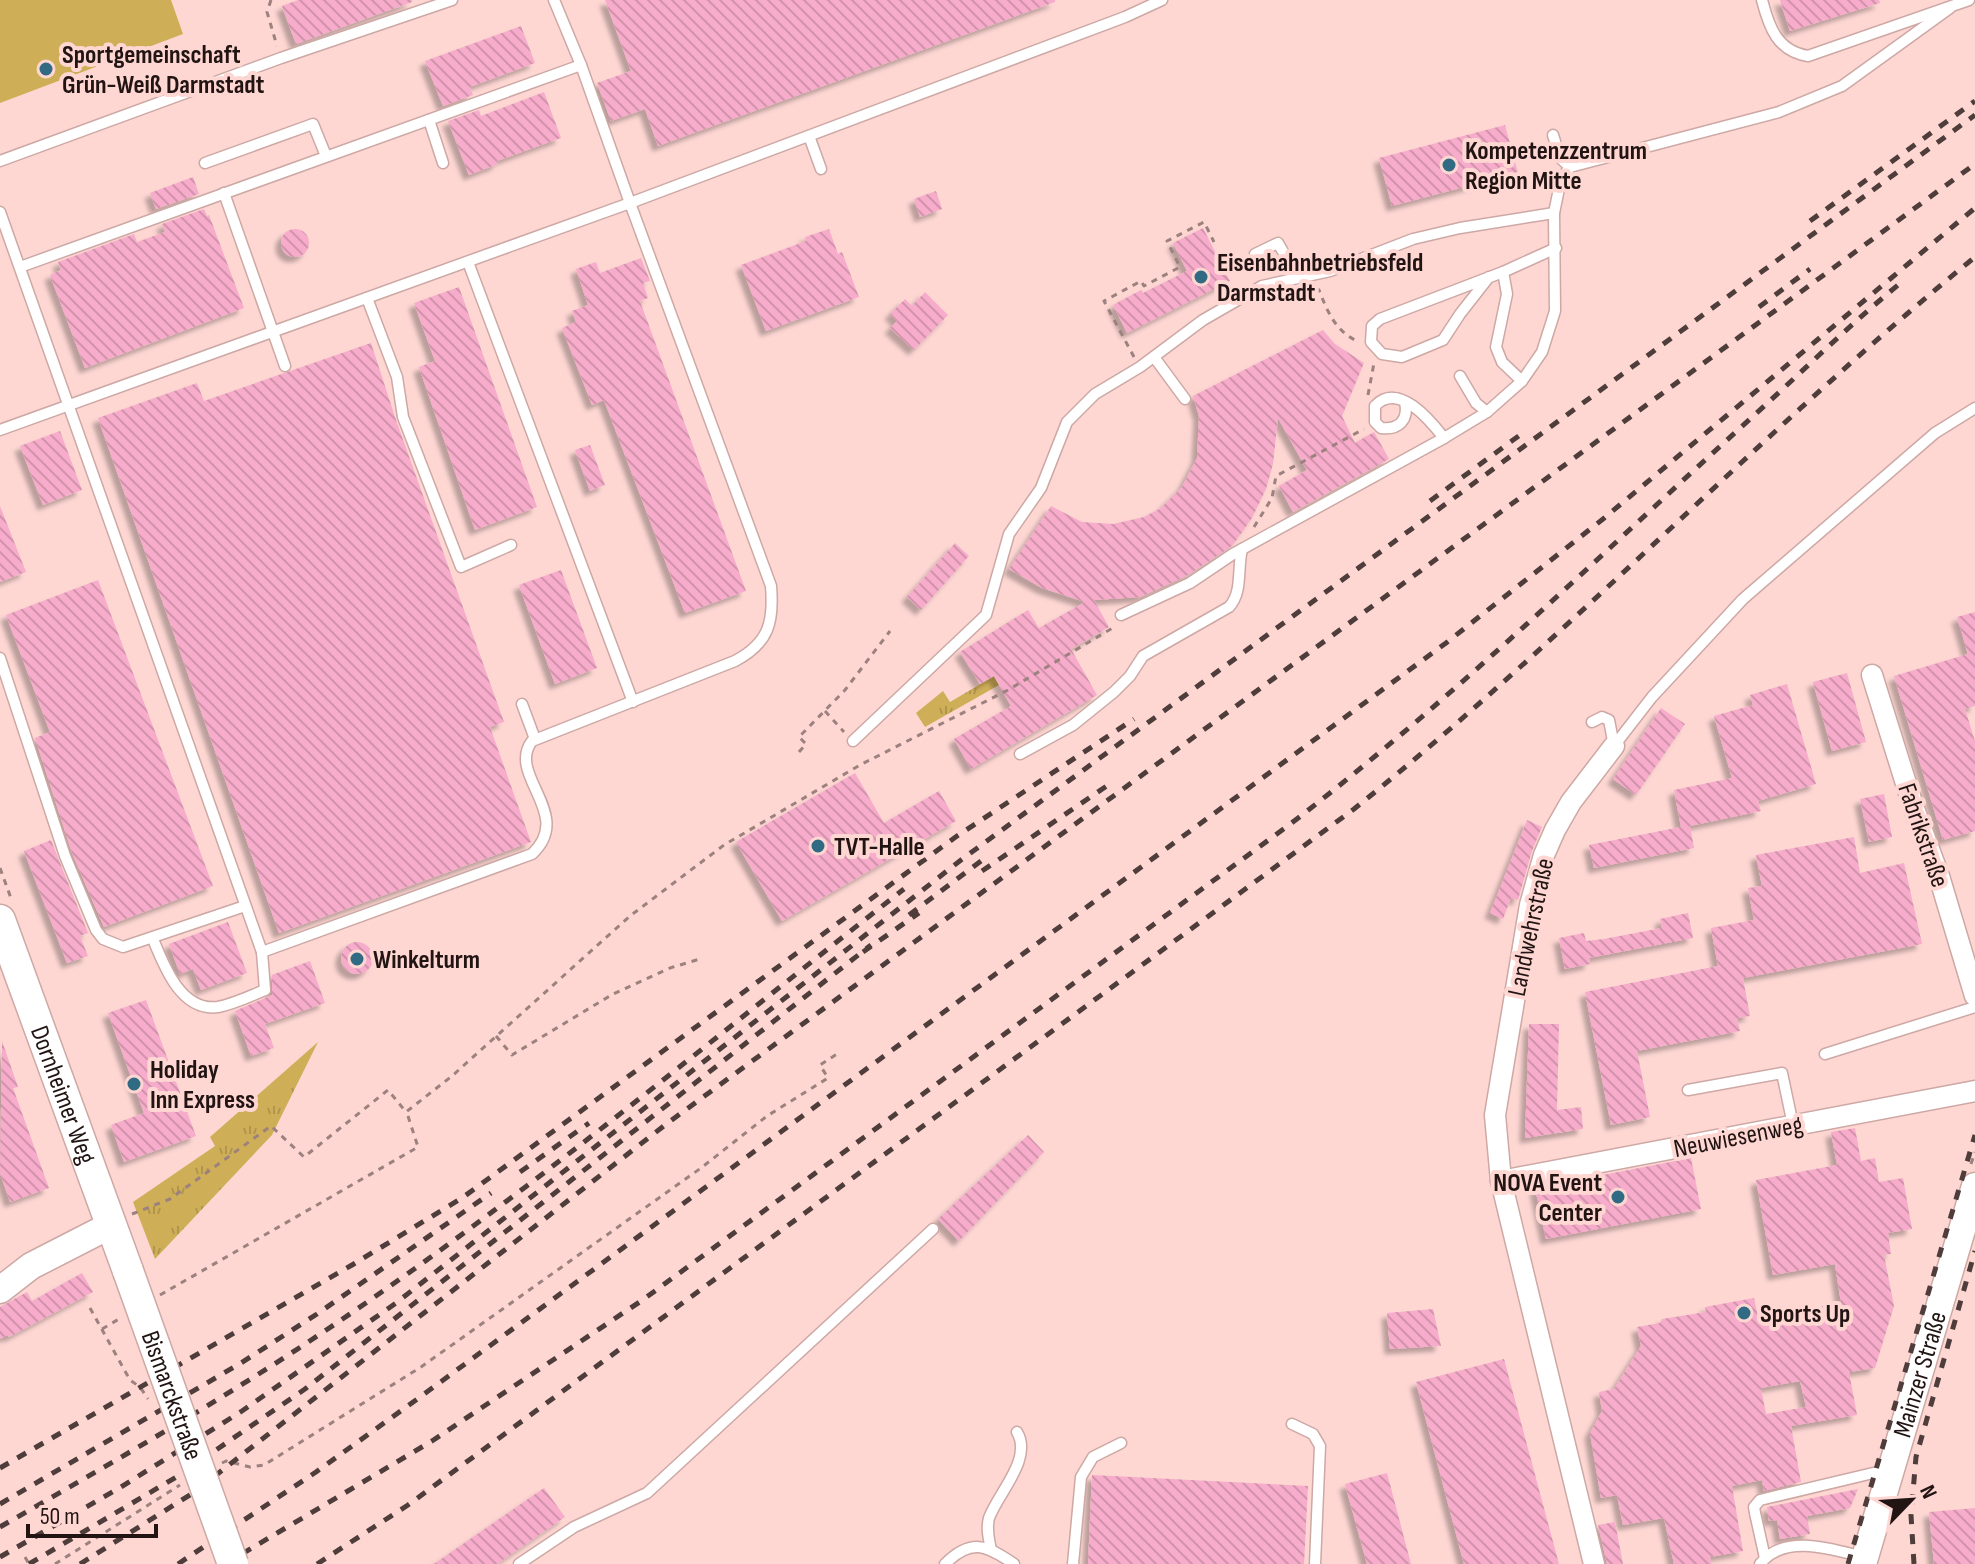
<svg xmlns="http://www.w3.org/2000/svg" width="1975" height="1564" font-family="'Sofia Sans Condensed',sans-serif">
<defs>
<pattern id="grass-tufts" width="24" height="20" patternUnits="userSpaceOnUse" patternTransform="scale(2)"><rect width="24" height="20" fill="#cfae58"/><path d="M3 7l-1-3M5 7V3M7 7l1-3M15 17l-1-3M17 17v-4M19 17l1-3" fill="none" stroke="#b1954c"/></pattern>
<pattern id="building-back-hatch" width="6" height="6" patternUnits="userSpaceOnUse" patternTransform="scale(2)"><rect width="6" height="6" fill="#f6acca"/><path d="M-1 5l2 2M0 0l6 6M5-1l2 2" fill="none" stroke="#d393ad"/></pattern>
<filter id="shadow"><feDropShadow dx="-5.5" dy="5.5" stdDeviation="2" flood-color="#0004"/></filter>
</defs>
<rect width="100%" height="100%" fill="#fed7d3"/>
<g fill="url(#grass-tufts)">
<polygon points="994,676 999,685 925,727 916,713 943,691 950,702"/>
<polygon points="318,1042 272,1135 155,1259 133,1202 215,1146 210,1137"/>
</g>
<polygon fill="#cfae58" points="0,0 171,0 183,34 0,103"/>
<g fill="url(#building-back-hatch)" fill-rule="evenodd" filter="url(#shadow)">
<polygon points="298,0 412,0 412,2 296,44 282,6"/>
<polygon points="605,0 1055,0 1055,2 658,146 645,109 611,121 597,83 631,71"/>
<polygon points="1780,0 1879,0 1880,3 1790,31"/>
<polygon points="521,26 535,63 470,87 473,95 443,106 425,61"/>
<polygon points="544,92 561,138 497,161 498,164 469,175 448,121 479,110 481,116"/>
<polygon points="1505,125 1518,173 1392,206 1379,158"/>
<polygon points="193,177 199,194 156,209 150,193"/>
<polygon points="936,191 942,209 920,217 914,199"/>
<polygon points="204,209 207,216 209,215 244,308 85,368 50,275 61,270 58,262 134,234 137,242 165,232 162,224"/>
<polygon points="1203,228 1230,281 1127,333 1113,305 1141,290 1143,293 1187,271 1173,243"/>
<polygon points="829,229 838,254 842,252 859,297 766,331 741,265 806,241 805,237"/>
<circle cx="295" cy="243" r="14"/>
<polygon points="641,258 650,281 643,283 648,298 640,301 746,591 685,613 604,400 592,405 562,328 576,322 572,311 588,305 576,269 596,262 600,273"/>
<polygon points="459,287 537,507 475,530 419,367 435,361 414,303"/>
<polygon points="925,292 948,315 914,350 890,328 897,321 890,314 905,299 912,306"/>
<polygon points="1323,330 1335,344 1364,363 1342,416 1355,443 1374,432 1389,459 1293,512 1279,486 1307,470 1278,418 1273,464 1266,489 1252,518 1232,546 1186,576 1140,597 1094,600 1109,627 1071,649 1097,695 971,769 954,739 1011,706 994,676 980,684 960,652 1028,610 1039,628 1085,602 1042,588 1009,569 1051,506 1082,522 1113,524 1144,517 1161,508 1182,487 1197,458 1199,416 1193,396"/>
<polygon points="371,343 396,420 504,722 490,727 531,842 279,933 98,418 197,383 204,401"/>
<polygon points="60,431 82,490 43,505 20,446"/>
<polygon points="590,445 605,485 590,491 575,450"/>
<polygon points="0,506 26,572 0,582"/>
<polygon points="955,543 969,556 921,610 907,597"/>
<polygon points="561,570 597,668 555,684 519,585"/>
<polygon points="98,580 213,886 104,927 72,853 35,738 50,732 6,615"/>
<polygon points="1975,612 1975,706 1965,709 1975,741 1975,831 1943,840 1894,676 1968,654 1957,617"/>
<polygon points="1847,673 1866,742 1832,751 1813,682"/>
<polygon points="1787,684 1816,784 1758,801 1761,811 1685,827 1690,826 1694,848 1594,868 1589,845 1681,827 1674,790 1732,778 1714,716 1753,705 1750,695"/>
<polygon points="1661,708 1685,724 1636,795 1613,779"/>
<polygon points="855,773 884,823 939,791 956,821 782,921 736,842"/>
<polygon points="1884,794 1892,837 1869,842 1860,799"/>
<polygon points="1527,820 1542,827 1532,851 1518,900 1511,898 1503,919 1490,913"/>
<polygon points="1854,837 1860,873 1904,863 1922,944 1743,978 1750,1016 1737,1018 1740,1031 1637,1051 1650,1117 1611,1125 1585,992 1718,966 1711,928 1754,920 1748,888 1762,886 1756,855"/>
<polygon points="51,840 88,933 80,936 88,956 67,963 24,851"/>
<polygon points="1688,913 1693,938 1589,958 1590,964 1565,969 1559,938 1584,933 1586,941 1604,939 1662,928 1660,919"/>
<polygon points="228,922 247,973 201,990 193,969 180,974 169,944"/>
<circle cx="357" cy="958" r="16"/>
<polygon points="310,961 325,1003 265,1024 274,1048 251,1056 235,1011 272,995 272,975"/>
<polygon points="146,1000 196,1136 124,1162 111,1125 144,1113 108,1013"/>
<polygon points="1529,1024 1559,1024 1557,1110 1581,1107 1583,1129 1525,1138"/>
<polygon points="2,1041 18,1087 13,1088 49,1188 10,1202 0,1173"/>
<path d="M1855,1128L1861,1161L1875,1158L1879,1182L1903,1178L1912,1229L1888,1233L1891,1254L1884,1255L1894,1306L1875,1368L1849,1372L1857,1415L1791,1426L1801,1482L1764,1491L1762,1480L1732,1486L1743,1551L1710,1557L1711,1564H1674L1664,1518L1623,1525L1617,1495L1601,1498L1590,1433L1602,1411L1599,1392L1614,1389L1641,1346L1637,1327L1660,1323L1662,1319L1706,1312L1705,1307L1754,1298L1758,1317L1841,1303L1835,1264L1773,1275L1756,1180L1837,1165L1831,1132ZM1800,1381L1806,1407L1766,1414L1761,1388Z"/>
<polygon points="1028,1135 1044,1152 959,1241 938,1219"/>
<polygon points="1691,1158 1701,1209 1546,1239 1535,1188"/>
<polygon points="82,1273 93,1292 9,1337 8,1335 0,1339 0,1307 27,1292 32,1301"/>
<polygon points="1433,1309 1441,1346 1390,1349 1387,1313"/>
<polygon points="1504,1359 1559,1564 1464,1564 1416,1382"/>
<polygon points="1387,1473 1411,1564 1367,1564 1345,1484"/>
<polygon points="1092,1475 1308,1486 1304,1564 1088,1564"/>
<polygon points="544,1488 565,1517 497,1564 434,1564"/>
<polygon points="1858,1489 1850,1508 1807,1516 1810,1534 1780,1539 1777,1520 1769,1521 1767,1507"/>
<polygon points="1975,1508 1975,1564 1934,1564 1929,1512"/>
<polygon points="1615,1522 1623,1564 1607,1564 1598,1525"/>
</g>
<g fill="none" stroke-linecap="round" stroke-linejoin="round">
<defs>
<g id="service">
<path d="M1762,0C1769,27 1777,51 1808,56L1969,0"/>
<polyline points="429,120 443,163"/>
<polyline points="1553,135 1560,158 1570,167"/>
<polyline points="809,136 821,169"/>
<polyline points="0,161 281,58 452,0"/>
<polyline points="205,163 313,124 326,156"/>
<polyline points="224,193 285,366"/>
<path d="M0,212L262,952L532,854C575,814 506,775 532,741L735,661C769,643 774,622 771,586L630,203L1125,17L1162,0"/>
<polyline points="1255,254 1278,243 1298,278"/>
<polyline points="468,262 633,702"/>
<polyline points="20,267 581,65"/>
<polyline points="1503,272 1507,294 1496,347 1502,362 1522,381"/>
<polyline points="1489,277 1460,314 1443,340 1402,357 1382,354 1371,342 1372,326 1380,319 1503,272 1556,248"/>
<polyline points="367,298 397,377 403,417 461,567 511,545"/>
<polyline points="1154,357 1185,399"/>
<polyline points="1460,376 1476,403 1487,412"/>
<path d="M1405,402C1409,420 1399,430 1381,428L1375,422V406C1398,381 1430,420 1444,438"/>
<polyline points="0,430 630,203 581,65 554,0"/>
<polyline points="1121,615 1190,583 1233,554 1444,438 1487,412 1522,381 1542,352 1555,311 1554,213 1561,179 1570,167 1779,112 1842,86 1950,8"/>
<polyline points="0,658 65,856 96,930 103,939 123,947 245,906"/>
<polyline points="522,704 535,739"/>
<polyline points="1592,722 1602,717 1609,720 1614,746"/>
<polyline points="853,741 986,615 1009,534 1041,488 1067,422 1095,394 1140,367 1203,320 1262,286 1330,271 1413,239 1460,228 1554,213"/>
<polyline points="1614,746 1652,697 1743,599 1935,433 1975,408"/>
<path d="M1020,754L1073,725L1114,692L1130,676L1143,656L1229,607C1243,592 1237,569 1242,549"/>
<path d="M153,939C164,966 181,1012 218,1007C234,1004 250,996 265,990L262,952"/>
<polyline points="1825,1054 1975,1007"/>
<polyline points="1688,1090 1782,1073 1793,1125"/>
<polyline points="1292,1424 1313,1434 1320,1446 1315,1564"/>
<path d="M991,1550C989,1539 986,1529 989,1518C998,1493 1033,1459 1017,1432"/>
<polyline points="1765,1558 1755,1513 1754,1507 1760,1500 1890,1469"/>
<polyline points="519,1564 574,1527 647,1493 933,1229"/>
<path d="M945,1564C971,1538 986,1545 1014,1564"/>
<polyline points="1073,1564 1081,1477 1093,1457 1121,1443"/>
<path d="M1760,1564C1784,1533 1832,1549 1863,1557"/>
</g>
<g id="minor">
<polyline points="1872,675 1914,809 1939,876 1975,996"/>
<polyline points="1501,1181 1975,1091"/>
<polyline points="1594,1564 1501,1181 1495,1115 1530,905 1544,855 1555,830 1571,802 1614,746"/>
</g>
<g id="tertiary">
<polyline points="0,1290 31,1266 111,1225"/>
<path id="s1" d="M1863,1564L1975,1186"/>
</g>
<g id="secondary">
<path id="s2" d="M0,920L128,1271"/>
</g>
</defs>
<use href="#service" stroke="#cda8a4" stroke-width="13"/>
<use href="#minor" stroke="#cda8a4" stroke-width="23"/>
<use href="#tertiary" stroke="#cda8a4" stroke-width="29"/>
<use href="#secondary" stroke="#cda8a4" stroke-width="33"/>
<g stroke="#9c817e" stroke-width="3" stroke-dasharray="6 6" stroke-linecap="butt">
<polyline points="271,0 267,12 277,46"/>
<path d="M1316,288L1319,290C1328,313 1336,332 1359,342"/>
<polyline points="1134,357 1104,301 1141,281 1144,286 1180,267 1167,241 1204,222 1214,242"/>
<polyline points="1368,395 1374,363"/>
<polyline points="1254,527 1272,498 1276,476 1364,429"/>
<polyline points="825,711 844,732"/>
<polyline points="799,752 806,744 799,737 845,690 890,631"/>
<polyline points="0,868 12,901"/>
<polyline points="496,1036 512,1055 613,994 670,968 703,958"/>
<polyline points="1971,1164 1975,1152"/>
<polyline points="132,1214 170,1199 271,1126 304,1157 388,1090 406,1112 452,1076 630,916 724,845 860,765 1008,690 1116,626"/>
<polyline points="160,1295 418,1147 407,1113"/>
<polyline points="90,1308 130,1380 140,1387 148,1399"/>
<polyline points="102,1329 119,1319"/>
<polyline points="222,1463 226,1461 250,1467 264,1465 421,1367 701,1168 767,1116 828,1078 820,1065 840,1052"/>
<polyline points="25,1557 29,1564"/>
<polyline points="55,1564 180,1485"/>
</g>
<use href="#service" stroke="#fff" stroke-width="10"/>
<use href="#minor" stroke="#fff" stroke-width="20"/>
<use href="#tertiary" stroke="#fff" stroke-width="26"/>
<use href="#secondary" stroke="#fff" stroke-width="30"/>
<g stroke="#4f3d3b" stroke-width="5" stroke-dasharray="10 10" stroke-linecap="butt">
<polyline points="1810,221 1975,101"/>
<polyline points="1759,307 1810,269"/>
<polyline points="1430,501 1524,432"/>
<polyline points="982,871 1114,781"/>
<polyline points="909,915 989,855"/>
<polyline points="863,952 919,913"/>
<polyline points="520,1172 589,1123"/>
<polyline points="0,1468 352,1265 462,1198 957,836 1134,719"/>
<polyline points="0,1504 241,1363 317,1314 491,1193"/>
<path d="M0,1527C115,1461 231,1395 341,1320C537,1187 718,1034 904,889"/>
<polyline points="0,1557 121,1487 242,1411 396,1303 961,860 1975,115"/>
<polyline points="29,1564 178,1476 305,1389 871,945"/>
<polyline points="80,1564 193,1493 665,1125 1975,164"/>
<polyline points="178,1564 316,1472 416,1400 1446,643 1603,519 1975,208"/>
<path d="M225,1564L432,1441L644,1299L1289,825C1452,700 1598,557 1750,419C1801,373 1850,324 1903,281"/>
<path d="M317,1564L408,1505L1354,809C1570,636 1760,432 1975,257"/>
<polyline points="1848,1564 1975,1135"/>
<polyline points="1914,1564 1911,1515 1916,1457 1975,1251"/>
</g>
<defs>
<g id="secondary-bridge">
<path id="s3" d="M128,1271L233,1564"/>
</g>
</defs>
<use href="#secondary-bridge" stroke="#cda8a4" stroke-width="33" stroke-linecap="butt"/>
<use href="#secondary-bridge" stroke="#fff" stroke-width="30"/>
</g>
<g fill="#306b83" stroke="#fed7d3" stroke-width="3">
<circle cx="46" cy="69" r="8"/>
<circle cx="1449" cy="165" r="8"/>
<circle cx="1201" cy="277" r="8"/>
<circle cx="818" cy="846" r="8"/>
<circle cx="357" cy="959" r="8"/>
<circle cx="134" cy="1084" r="8"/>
<circle cx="1618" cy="1197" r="8"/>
<circle cx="1744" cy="1313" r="8"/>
</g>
<g text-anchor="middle" stroke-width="8" stroke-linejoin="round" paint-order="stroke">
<g font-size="26" font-weight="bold" fill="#211413" stroke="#fed7d3" text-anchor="start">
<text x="62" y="63">Sportgemeinschaft<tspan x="62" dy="30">Grün-Weiß Darmstadt</tspan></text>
<text x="1465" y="159">Kompetenzzentrum<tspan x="1465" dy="30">Region Mitte</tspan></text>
<text x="1217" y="271">Eisenbahnbetriebsfeld<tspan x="1217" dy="30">Darmstadt</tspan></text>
<text x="834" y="855">TVT-Halle</text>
<text x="373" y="968">Winkelturm</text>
<text x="150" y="1078">Holiday<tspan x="150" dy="30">Inn Express</tspan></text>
<text x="1602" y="1191" text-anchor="end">NOVA Event<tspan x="1602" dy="30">Center</tspan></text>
<text x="1760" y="1322">Sports Up</text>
</g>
<g font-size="26" fill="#211413" stroke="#fed7d3">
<text transform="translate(1924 835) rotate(71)" y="9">Fabrikstraße</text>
<text transform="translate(1530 927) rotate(-78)" y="9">Landwehrstraße</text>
<text dy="9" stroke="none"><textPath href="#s2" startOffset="186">Dornheimer Weg</textPath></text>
<text transform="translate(1738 1136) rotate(-11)" y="9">Neuwiesenweg</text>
<text dy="9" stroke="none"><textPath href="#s1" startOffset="198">Mainzer Straße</textPath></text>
<text dy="9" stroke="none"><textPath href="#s3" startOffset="132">Bismarckstraße</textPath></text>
</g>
</g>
<g transform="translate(1911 1500) rotate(65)" stroke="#fed7d3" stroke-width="6" paint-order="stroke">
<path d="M0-6L14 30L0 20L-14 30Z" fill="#211413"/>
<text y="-12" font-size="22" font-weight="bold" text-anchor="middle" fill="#211413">N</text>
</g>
<path d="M28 1524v12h128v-12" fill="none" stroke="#211413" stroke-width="4"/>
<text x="40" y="1524" font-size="24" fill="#211413" stroke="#fed7d3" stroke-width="6" paint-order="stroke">50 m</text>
</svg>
